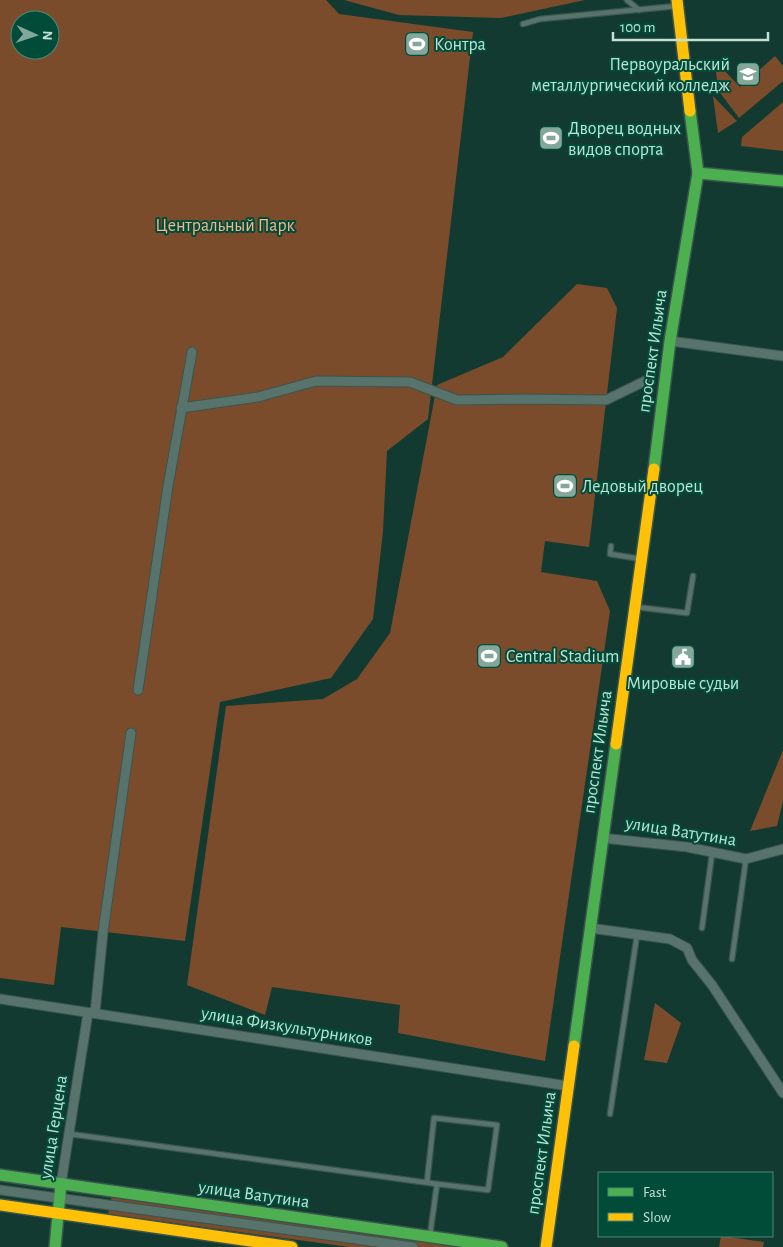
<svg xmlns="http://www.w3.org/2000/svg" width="783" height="1247" font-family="'Alegreya Sans',sans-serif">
<rect width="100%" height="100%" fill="#123a31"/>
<g fill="#7b4c2c" fill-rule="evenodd">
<path d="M0,0H326L339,14L473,32L428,419L387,451L383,531L373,619L331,678L220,702L185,941L61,927L54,985L0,978ZM20,20H50V50H20Z"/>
<polygon points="344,0 585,0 501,18 399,15"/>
<polygon points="775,56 783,66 783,81 739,118 718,90 715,61 740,87"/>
<polygon points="713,96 737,121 718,133"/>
<polygon points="783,102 783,151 741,146 742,137"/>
<polygon points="577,284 607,288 617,308 589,547 545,541 541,572 597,581 610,611 545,1061 398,1033 400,1005 272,987 265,1015 187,985 226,706 323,699 357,679 390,633 437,385 503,357"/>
<polygon points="783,750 783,801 777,826 750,831"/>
<polygon points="655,1003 681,1023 667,1063 644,1060"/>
<polygon points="112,1195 467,1247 349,1247 108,1214"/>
<polygon points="721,1236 764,1242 763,1247 719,1247"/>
</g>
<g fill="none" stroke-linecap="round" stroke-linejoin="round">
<defs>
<g id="lane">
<polyline points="627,0 639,10"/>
<polyline points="523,24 540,19 677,6"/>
<polyline points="611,546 610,554 641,559"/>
<polyline points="636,607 687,613 693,576"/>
<polyline points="702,928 712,854"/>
<polyline points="732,959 746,859"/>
<polyline points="610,1114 637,935"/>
<polyline points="70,1134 437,1184 488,1190 497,1125 434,1118 427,1182"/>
<polyline points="430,1235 437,1184"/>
</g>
<g id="street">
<polyline points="670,341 783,356"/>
<polyline points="181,408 258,397 316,381 410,382 457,400 522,399 606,400 645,381"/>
<polyline points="138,690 168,486 192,352"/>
<polyline points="602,838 687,847 746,859 783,849"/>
<polyline points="590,928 670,939 687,948 692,960 712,985 783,1093"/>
<polyline points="0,999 568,1086"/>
<polyline points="95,1013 103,932 131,733"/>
<polyline points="61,1184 88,1013"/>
<polyline points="0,1190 413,1247"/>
</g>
<g id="fast">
<polyline points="698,173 783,181"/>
<polyline points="654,469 670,341 698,173 690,111"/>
<polyline points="574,1046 616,744"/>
<polyline points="0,1175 502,1247"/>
<polyline points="55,1247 61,1184"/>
</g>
<g id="slow">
<polyline points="677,0 690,111"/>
<polyline points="616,744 654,469"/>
<polyline points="0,1205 292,1247"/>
<polyline points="546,1247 574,1046"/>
</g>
</defs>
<use href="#lane" stroke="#3a554d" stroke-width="7"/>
<use href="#street" stroke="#3a554d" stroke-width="11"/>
<use href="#fast" stroke="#3a554d" stroke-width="14"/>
<use href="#slow" stroke="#3a554d" stroke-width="14"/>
<use href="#lane" stroke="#58736c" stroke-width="4.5"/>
<use href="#street" stroke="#58736c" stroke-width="9"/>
<use href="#fast" stroke="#4caf50" stroke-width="11"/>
<use href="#slow" stroke="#ffc107" stroke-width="11"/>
</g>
<defs>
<symbol id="stadium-square" viewBox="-11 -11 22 22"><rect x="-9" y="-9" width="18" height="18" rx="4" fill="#84a79b" stroke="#004c39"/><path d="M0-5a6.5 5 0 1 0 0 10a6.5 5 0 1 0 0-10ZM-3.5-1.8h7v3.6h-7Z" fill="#fff"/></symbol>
<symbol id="university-square" viewBox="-11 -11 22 22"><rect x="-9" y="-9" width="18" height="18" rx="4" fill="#84a79b" stroke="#004c39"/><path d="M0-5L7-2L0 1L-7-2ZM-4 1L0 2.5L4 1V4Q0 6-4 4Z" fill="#fff"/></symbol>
<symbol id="civic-square" viewBox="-11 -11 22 22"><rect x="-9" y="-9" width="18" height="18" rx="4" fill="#84a79b" stroke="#004c39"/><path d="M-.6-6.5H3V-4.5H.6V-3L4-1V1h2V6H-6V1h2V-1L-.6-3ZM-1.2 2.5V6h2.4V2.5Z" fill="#fff"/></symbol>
</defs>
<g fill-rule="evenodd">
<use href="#stadium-square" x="403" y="30" width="28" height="28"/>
<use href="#university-square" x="734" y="60" width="28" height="28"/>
<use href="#stadium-square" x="537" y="124" width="28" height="28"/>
<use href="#stadium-square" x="551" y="472" width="28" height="28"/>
<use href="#stadium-square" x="475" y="642" width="28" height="28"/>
<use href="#civic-square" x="669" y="643" width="28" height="28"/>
</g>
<g text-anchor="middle" stroke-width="4" stroke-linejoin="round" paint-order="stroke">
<g font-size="18" fill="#c1e1d4" stroke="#004c39" text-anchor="start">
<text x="434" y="50">Контра</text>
<text x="730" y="70" text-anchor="end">Первоуральский<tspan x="730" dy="21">металлургический колледж</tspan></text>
<text x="568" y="134">Дворец водных<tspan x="568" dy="21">видов спорта</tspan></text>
<text x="582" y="492">Ледовый дворец</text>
<text x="506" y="662">Central Stadium</text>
<text x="683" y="689" text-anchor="middle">Мировые судьи</text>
</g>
<g font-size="18" fill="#f7b48f" stroke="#004c39">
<text x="225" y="231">Центральный Парк</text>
</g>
<g font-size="18" fill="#c1e1d4" stroke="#004c39">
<text transform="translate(652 351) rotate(-82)" y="6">проспект Ильича</text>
<text transform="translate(597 752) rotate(-82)" y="6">проспект Ильича</text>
<text transform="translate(681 831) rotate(9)" y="6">улица Ватутина</text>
<text transform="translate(287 1026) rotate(9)" y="6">улица Физкультурников</text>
<text transform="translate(53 1127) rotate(-81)" y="6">улица Герцена</text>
<text transform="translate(541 1153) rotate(-82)" y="6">проспект Ильича</text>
<text transform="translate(254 1194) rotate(8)" y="6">улица Ватутина</text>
</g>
</g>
<rect x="598" y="1172" width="175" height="65" fill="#004c39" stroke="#4d8877"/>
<rect x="608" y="1188" width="25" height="8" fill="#4caf50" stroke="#4d8877"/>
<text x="643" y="1197" font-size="15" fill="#c1e1d4">Fast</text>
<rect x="608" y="1213" width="25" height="8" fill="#ffc107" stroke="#4d8877"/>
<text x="643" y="1222" font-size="15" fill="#c1e1d4">Slow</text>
<g transform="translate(35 35) rotate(93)"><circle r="24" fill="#004c39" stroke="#4d8877"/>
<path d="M0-4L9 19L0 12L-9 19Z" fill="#84a79b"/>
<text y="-8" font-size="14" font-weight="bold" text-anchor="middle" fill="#c1e1d4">N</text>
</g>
<path d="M613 32v8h155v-8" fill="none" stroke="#c1e1d4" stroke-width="2.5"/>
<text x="620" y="32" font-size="15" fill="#c1e1d4" stroke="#004c39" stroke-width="4" paint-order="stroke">100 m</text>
</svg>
